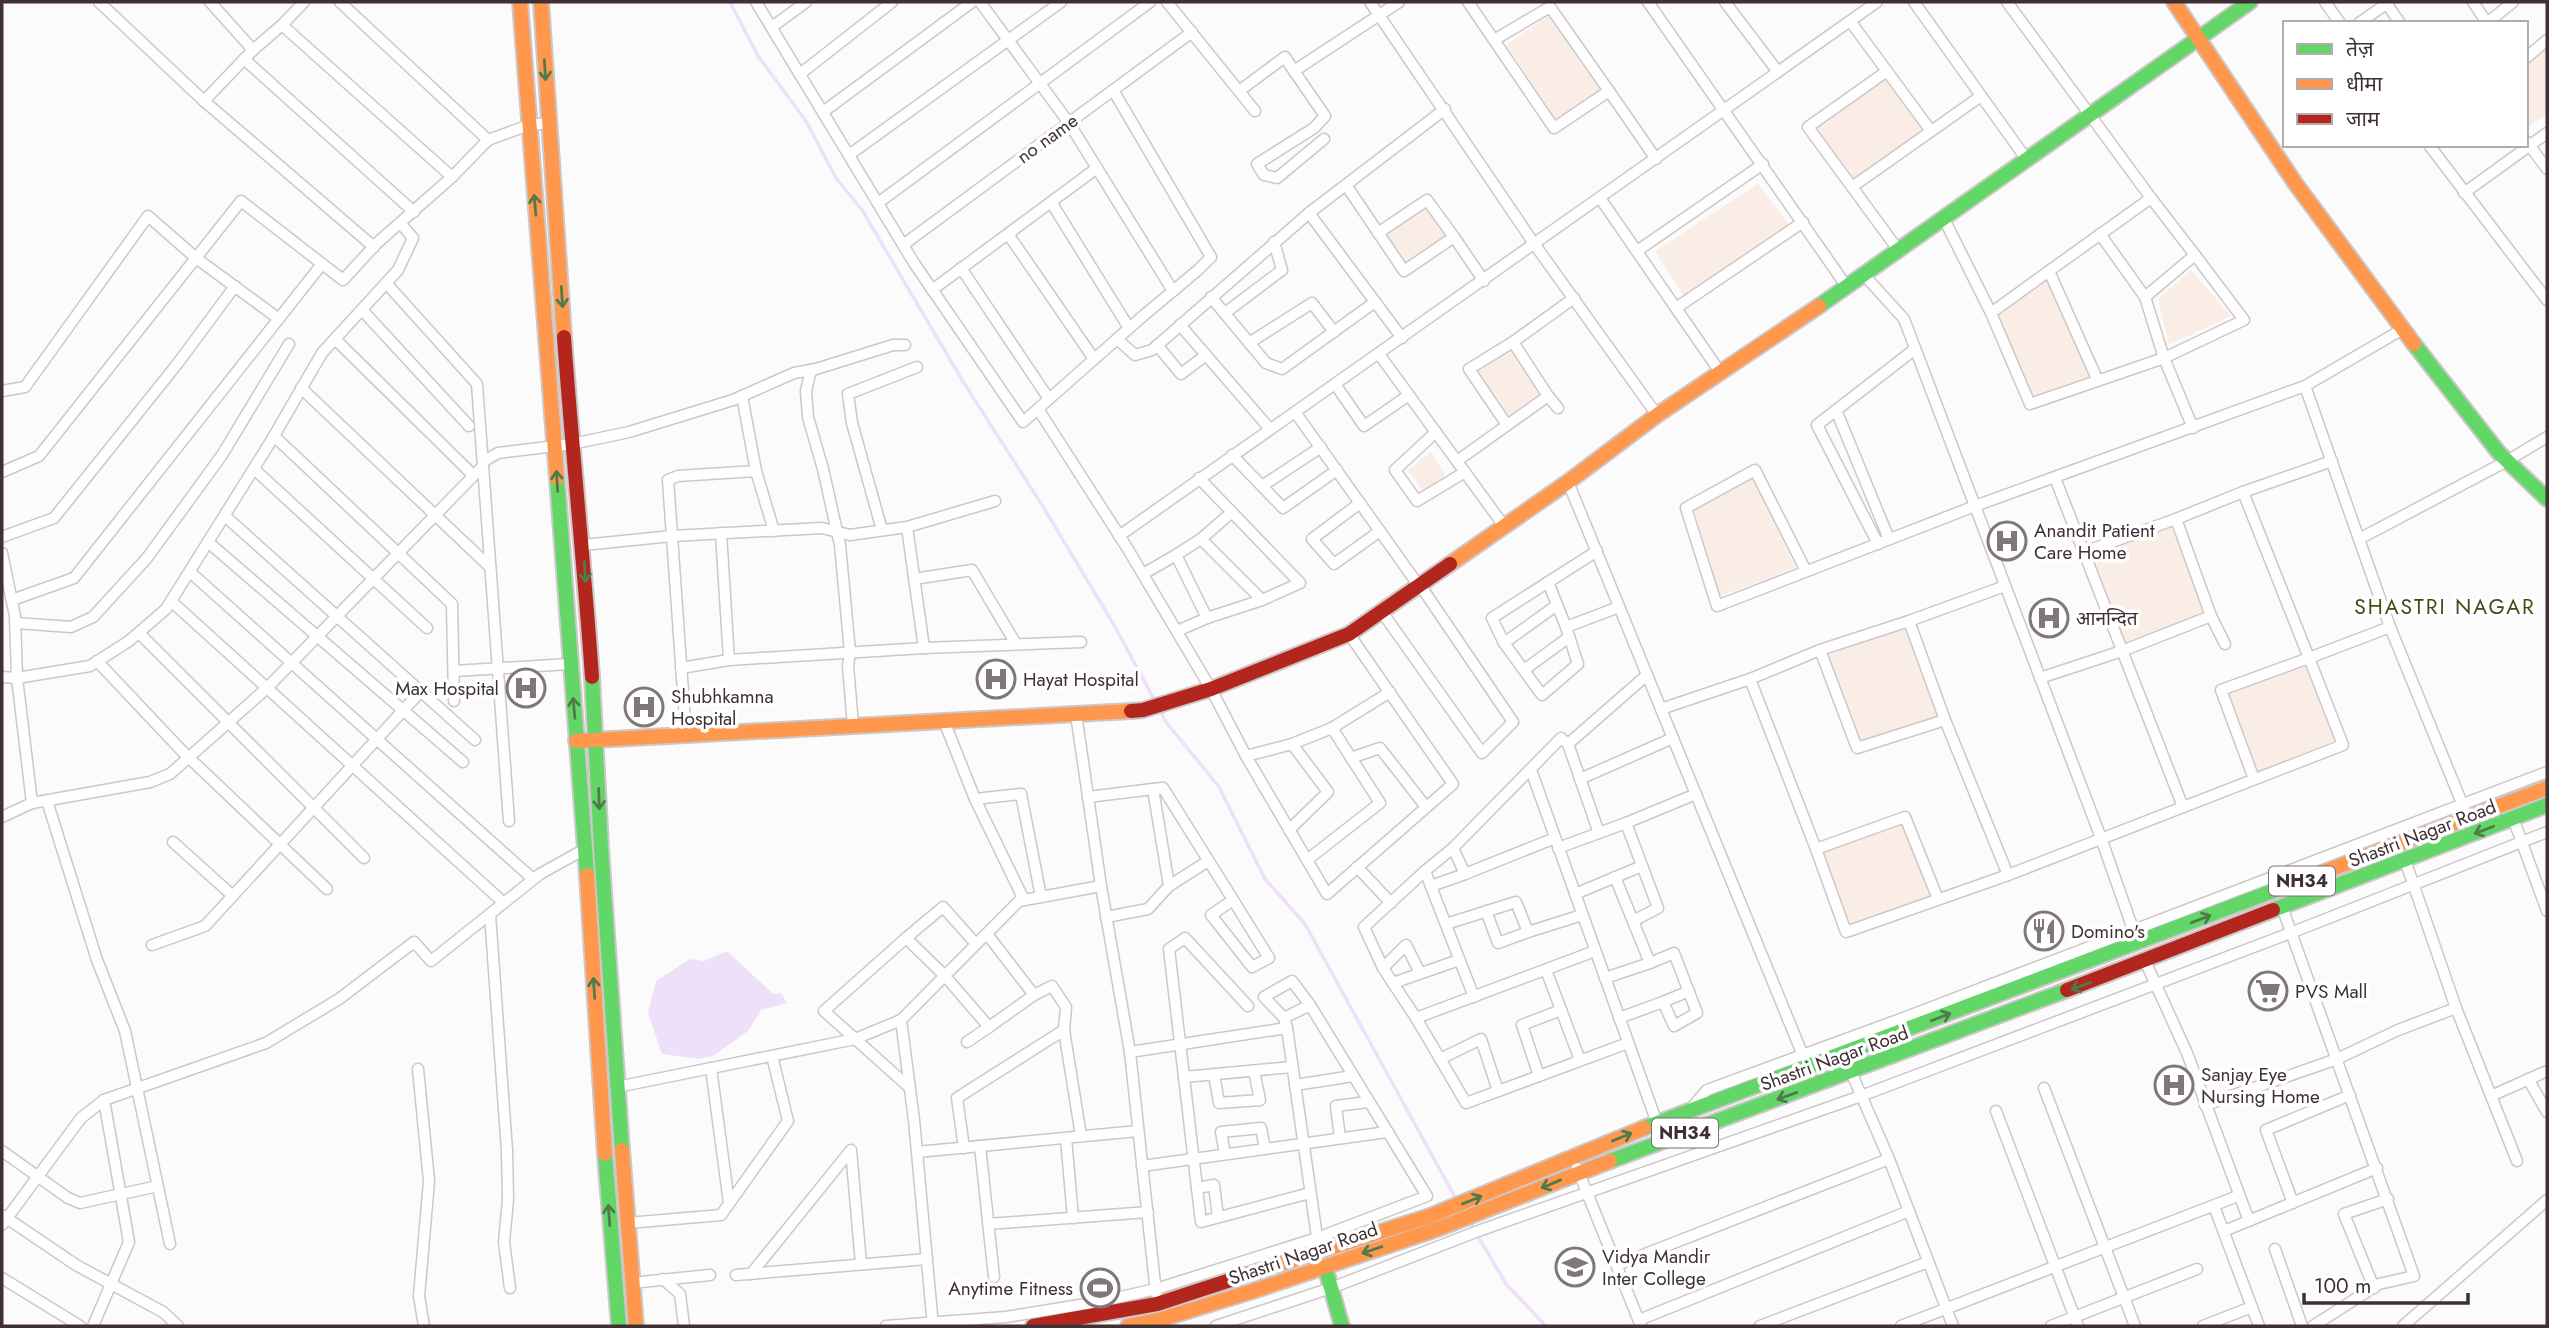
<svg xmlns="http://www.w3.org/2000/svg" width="2549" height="1328" font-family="Jost,'Noto Sans Devanagari',sans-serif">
<rect width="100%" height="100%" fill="#fafbfa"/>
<g fill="#f9ede6">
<polygon points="1548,16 1600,90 1556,119 1506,45"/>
<polygon points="2547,46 2547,114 2528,127 2526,64"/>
<polygon points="1885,78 1923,129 1853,180 1814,128"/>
<polygon points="1758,184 1791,227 1684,296 1655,251"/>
<polygon points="1426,206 1446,235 1405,264 1384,233"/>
<polygon points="2191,270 2231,316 2169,345 2158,299"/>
<polygon points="2046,279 2091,378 2032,398 1997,314"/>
<polygon points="1511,349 1540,394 1509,416 1479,371"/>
<polygon points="1431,452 1445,475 1424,492 1408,470"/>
<polygon points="1753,478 1796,568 1720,596 1694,510"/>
<polygon points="2173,526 2205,612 2124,645 2091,556"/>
<polygon points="1906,627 1940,716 1859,743 1828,655"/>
<polygon points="2306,665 2336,740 2257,772 2228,692"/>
<polygon points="1903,824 1931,898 1848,927 1821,851"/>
</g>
<polygon fill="#eee0f9" points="727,951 773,994 781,993 787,1003 761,1010 748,1031 713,1056 699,1059 662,1054 648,1013 656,981 690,959 704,961"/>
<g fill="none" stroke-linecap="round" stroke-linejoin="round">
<g stroke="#eee0f9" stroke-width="3.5">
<polyline points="730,2 758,56 806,121 836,178 862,210 962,380 1042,505 1114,625 1155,701"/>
<polyline points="1159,708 1166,722 1219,787 1265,879 1305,924 1456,1199"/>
<polyline points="1469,1221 1506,1284 1546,1326"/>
</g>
<defs>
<g id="street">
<polyline points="99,2 204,101 374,247"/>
<polyline points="210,2 253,50"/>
<polyline points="340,2 488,140 529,125 549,123"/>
<polyline points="756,2 914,263 1023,422 1143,316 1198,270 1211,257 1113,90"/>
<polyline points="980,2 1069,123 1173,291"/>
<polyline points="1167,2 1255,111"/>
<polyline points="1370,2 1535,245 1657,415"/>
<polyline points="1468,2 1554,128 1609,91 1656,159"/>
<polyline points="1648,2 1847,287"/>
<polyline points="1725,2 1778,72"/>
<polyline points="1914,2 2027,160"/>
<polyline points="2007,2 2151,198"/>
<polyline points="2325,2 2340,23"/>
<polyline points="2473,2 2487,23"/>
<polyline points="2386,3 2400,23"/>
<polyline points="1850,21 1931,131"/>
<polyline points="2359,23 2389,2"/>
<polyline points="2487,23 2513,2"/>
<polyline points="282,25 452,177 488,140"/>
<polyline points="772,27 806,2"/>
<polyline points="1494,40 1550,7 1609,91"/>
<polyline points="2526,58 2547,40"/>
<polyline points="244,59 414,212"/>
<polyline points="800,74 892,2"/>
<polyline points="1239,91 1285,57 1294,71"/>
<polyline points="204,101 253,50 282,25 304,2"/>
<polyline points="823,112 972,2"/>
<polyline points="1324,139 1277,178 1264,175 1257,164 1314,128 1325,116 1294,71 1399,2"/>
<polyline points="2527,142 2547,169"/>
<polyline points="2429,145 2547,300"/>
<polyline points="849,155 1061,2"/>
<polyline points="1346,185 1404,271 1454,237 1484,281"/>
<polyline points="1852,187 1808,127 1887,71"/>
<polyline points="2464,193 2547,133"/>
<polyline points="1600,198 1720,372"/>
<polyline points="1051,202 1129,328"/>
<polyline points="878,203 1150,2"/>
<polyline points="1309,213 1402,338"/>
<polyline points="1944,219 1991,313"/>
<polyline points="1378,233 1427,200 1454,237"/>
<polyline points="1008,234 1094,359"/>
<polyline points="2100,234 2145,297"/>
<polyline points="903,245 1192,32"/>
<polyline points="1637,251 1763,164"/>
<polyline points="1899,251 1852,187 1981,96"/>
<polygon points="2195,255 2244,320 2164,358 2145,297"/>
<polyline points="961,268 1049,399"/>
<polyline points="2049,271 2151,198 2195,255"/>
<polyline points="1865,276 1904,319 2101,838 2135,935"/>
<polyline points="386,283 477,384 509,821"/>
<polyline points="932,290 1097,168"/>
<polyline points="1211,297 1266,363 1282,369 1375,302"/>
<polyline points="1676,308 1803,222"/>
<polyline points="362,310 469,426"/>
<polyline points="1225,313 1282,270 1274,242"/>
<polyline points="1180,325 1270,429"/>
<polyline points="335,339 473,475"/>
<polyline points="1117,339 1135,355 1152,350 1309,213 1445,109"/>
<polyline points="1513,342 1574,298"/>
<polyline points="1249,343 1312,303 1334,332"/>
<polyline points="1157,345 1181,374 1206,355"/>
<polyline points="1379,354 1504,526"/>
<polyline points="811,370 806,391 808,417 823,469 840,545 850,652 848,666 853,725"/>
<polyline points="2098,381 2049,271 1991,313 2030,404 2164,358 2193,428"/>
<polyline points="1335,384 1364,426 1409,395"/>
<polyline points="2305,386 2403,329"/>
<polyline points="301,388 490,567"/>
<polyline points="2,391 25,387 148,216 196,258 279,319"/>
<polyline points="742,396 756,471 774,531"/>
<polyline points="1038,409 1126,546 1211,689 1246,756 1327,894 1453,784 1349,634"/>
<polyline points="1836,410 1889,539"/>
<polyline points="1295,412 1419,586"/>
<polyline points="1507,425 1469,369 1513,342 1548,396"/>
<polyline points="1436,432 1395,470 1417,501 1465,472"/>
<polyline points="274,436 452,604 454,701"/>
<polyline points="1232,455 1283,508 1337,470"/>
<polyline points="1457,461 1548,396 1558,408"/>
<polyline points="254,469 427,628"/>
<polyline points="2,472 39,456 241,201 343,280 377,243 452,177"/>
<polyline points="1199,478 1300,583 1262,600 1201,539 1232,512"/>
<polyline points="2055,478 2183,807"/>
<polyline points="1568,482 1804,1058"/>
<polyline points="1262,486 1321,447"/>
<polyline points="2243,492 2332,461"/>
<polyline points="1360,503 1312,539 1334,564 1380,531"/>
<polyline points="225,516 475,740"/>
<polyline points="2176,519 2243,492 2309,658 2390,627"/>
<polyline points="907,527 924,648"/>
<polyline points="882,530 852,423 848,394 917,367"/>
<polyline points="721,533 729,660"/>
<polyline points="1119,536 1877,2"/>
<polyline points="2,537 54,518 178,363 235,286"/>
<polyline points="1201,539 1176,555 1207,618 1262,600"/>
<polyline points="2359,539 2507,461 2547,437"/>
<polyline points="208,542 463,762"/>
<polyline points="1878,544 1817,425 1915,349"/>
<polyline points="583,545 672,536 822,528 850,535 907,527 995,501"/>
<polyline points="1597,551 1492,618 1504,643 1542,695 1578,664 1566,627 1619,607"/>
<polyline points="2,553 15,616 17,678 32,803"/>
<polyline points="1806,571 1755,470 1686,508 1717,606 1975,506 2305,386 2390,627 2468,818"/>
<polyline points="190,572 533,879"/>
<polyline points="1143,574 1176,555"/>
<polyline points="914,579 972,570 1016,644"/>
<polyline points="1548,582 1566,627"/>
<polyline points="12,600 74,578 322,264"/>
<polyline points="171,601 504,903"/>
<polyline points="1382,612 1482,753 1513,722 1420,585"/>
<polyline points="2211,616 2225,644"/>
<polyline points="1909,621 2005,586"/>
<polyline points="16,623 71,627 93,617 147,558 222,455 289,344"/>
<polyline points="1177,631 1207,618"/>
<polyline points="139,633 364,858"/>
<polyline points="1504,643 1557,605"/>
<polyline points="97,661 183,752 327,889"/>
<polyline points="681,668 729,660 924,648 1081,642"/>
<polyline points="1524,670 1569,637"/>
<polyline points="454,671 570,664"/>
<polyline points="2,677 17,678 90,666 129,641 166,609 271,441 322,353 398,270 413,238 401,224"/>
<polyline points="2040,678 2122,651 2211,616 2176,519 2084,552"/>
<polyline points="1661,709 1750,679"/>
<polyline points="1076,714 1101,886 1130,1052 1156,1293"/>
<polyline points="1945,720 1909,621 1820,650 1857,748 1945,720 2008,875 2343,745 2309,658 2221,690 2254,779"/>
<polyline points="944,721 975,799"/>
<polyline points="686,734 668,480 678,476 756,471"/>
<polyline points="1292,744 1332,728 1390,692"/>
<polyline points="1568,744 1647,675"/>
<polyline points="1246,756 1292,744 1328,792 1289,830"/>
<polyline points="1351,758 1380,748 1426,807"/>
<polyline points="1531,770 1657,1123"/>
<polyline points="1580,779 1673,738"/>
<path d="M1153,789L1163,788C1199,845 1234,901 1269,958L1252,967L1211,915L1233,900"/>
<polyline points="1088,797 1153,789 1169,886 1148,909 1106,917"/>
<polyline points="47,801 97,960 125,1031 170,1244"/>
<polyline points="2,817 32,803 150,782 170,774 267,688 483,466 484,461 498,453 572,444 629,432 733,400 794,373 816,369 893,345 905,345"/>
<polyline points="2513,818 2547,911"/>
<polyline points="1626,823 1696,794"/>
<polyline points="173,842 233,896"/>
<polyline points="1453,848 1465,874 1555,838"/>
<polyline points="1558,848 1626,823 1658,908 1633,921"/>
<polyline points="1816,849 1750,679 1820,650"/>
<polyline points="1307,860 1380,803 1332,728"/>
<polyline points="2405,860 2456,1008 2517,1161"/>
<polyline points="1357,867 1391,903"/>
<polyline points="1425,871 1364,927 1383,968 1416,1018 1595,951"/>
<polyline points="1615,877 1650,963 1674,953 1697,1013 1674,1026 1663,1002 1619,1018"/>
<polyline points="1169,886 1208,861"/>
<polyline points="1431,886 1465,874"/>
<polyline points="1575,894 1642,866"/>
<polyline points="1938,899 1905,817 1816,849 1846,932 2008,875"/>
<polyline points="1024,900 975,799 1021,794 1041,897"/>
<polyline points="2282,907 2414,1276 2379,1284 2313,1326"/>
<polyline points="490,914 507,1151 508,1200 504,1242 510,1288"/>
<polyline points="1446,924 1516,902 1528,932 1498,943 1486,911"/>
<polyline points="1528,932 1582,915"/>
<polyline points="906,938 824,1011 910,1088"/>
<polyline points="976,944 943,907 906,938 945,976 989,1027 1034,995 987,934"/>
<polyline points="152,945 205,926 421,691"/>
<polyline points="2145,961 2187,1053 2249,1221"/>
<polyline points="1383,968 1406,945 1420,973"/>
<polyline points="1546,970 1580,1060"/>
<polyline points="1605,978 1650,963"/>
<polyline points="1393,983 1459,960"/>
<polyline points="1034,995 1052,986 1066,1007 1064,1030"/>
<polyline points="1474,997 1425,871 1453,848 1561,738 1568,744 1599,833"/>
<polyline points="1663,1002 1689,991"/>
<polyline points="1248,1006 1185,938 1169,949 1201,1222 1310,1193"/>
<polyline points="1284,1018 1264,997 1292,981 1310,1005"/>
<polyline points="1416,1018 1466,1103 1628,1043"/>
<polyline points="967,1042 989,1027"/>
<polyline points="1130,1052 1287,1028 1318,1244"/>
<polyline points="1440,1059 1481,1039 1498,1091"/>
<polyline points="711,1068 729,1203"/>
<polyline points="418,1069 429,1181 419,1296 424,1326"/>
<polyline points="1851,1072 1889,1159 1953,1326"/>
<polyline points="1214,1074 1219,1103 1260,1100 1254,1071"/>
<polyline points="1539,1076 1522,1025 1561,1010"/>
<polyline points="1184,1077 1292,1067"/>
<polyline points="2528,1079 2547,1112"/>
<polyline points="1295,1085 1353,1076"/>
<polyline points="617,1087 855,1039 901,1020"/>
<polyline points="2044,1088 2135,1326"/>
<polyline points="2491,1096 2547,1071"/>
<polyline points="2205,1105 2337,1059 2398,1030 2456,1008"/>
<polyline points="1693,1106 1707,1090 1906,1017 2547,772"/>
<polyline points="1996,1111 2078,1326"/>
<polyline points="1066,1138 1073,1218"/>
<polyline points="1340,1138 1336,1106 1368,1102"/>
<polyline points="980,1146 994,1277"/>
<polyline points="964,1148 957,1098 1064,1030 1081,1136"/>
<polyline points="2,1151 68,1198 80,1203 158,1186"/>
<polyline points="917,1152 1138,1131"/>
<polyline points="1225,1154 1221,1132 1261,1128 1265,1148"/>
<polyline points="1142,1166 1387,1132"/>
<polyline points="1577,1168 1641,1326"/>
<polyline points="1197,1188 1214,1185 1218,1217"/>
<polyline points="2293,1203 2266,1130 2350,1095"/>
<polyline points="2214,1206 2259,1326"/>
<polyline points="2,1215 76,1265 163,1312 178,1326"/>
<polyline points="628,1223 721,1215 788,1121 772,1056"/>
<polyline points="988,1224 1148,1212"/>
<polyline points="2,1225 81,1118 104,1100 266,1043 339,999 414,942 431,961 540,874 585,849"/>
<polyline points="2224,1231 2377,1168"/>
<polyline points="2275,1249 2302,1326"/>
<polyline points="1617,1265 1889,1159"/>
<polyline points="751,1274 851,1150 861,1264"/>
<polyline points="736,1275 927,1259"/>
<polyline points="2,1278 80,1326"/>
<polyline points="663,1279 680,1294 684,1326"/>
<polyline points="631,1283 710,1275"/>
<polyline points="2374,1288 2344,1214 2388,1199"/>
<polyline points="1639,1320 1909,1211"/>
<polyline points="93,1326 129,1242 104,1100"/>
<polyline points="886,1326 1006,1317 1098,1302 1156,1289 1317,1238 1427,1196 1310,1005 1284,1018 1287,1028"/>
<polyline points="933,1326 914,1120 901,1020 1019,901 1101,886"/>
<polyline points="1216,1326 1331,1288 1481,1230 1861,1096 2293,932 2547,832"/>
<polyline points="1760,1326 1928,1262"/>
<polyline points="1901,1326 2238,1196"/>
<polyline points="2051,1326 2197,1269"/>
<polyline points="2203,1326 2252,1307"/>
<polyline points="2403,1326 2547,1200"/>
</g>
<g id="fast">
<polyline points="1819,306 2250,2"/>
<polyline points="2414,344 2499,453 2547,499"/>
<polyline points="557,478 587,875"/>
<polyline points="592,677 601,848 622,1150"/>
<polyline points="2273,910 2547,805"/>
<polyline points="1644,1128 2302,880"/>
<polyline points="605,1154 619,1326"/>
<polyline points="1610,1161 2067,990"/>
<polyline points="1325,1267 1342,1326"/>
</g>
<g id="slow">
<polyline points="520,2 557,478"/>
<polyline points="541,2 564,337"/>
<polyline points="2174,2 2295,183 2414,344"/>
<polyline points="1450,564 1568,482 1657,415 1819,306"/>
<polyline points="576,741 1131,711"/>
<polyline points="587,875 605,1154"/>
<polyline points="2302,880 2547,788"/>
<polyline points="622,1150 636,1326"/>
<polyline points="1255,1272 1430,1216 1644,1128"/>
<polyline points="1128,1326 1162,1319 1256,1290 1437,1229 1610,1161"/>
</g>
<g id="jam">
<path d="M564,337C572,450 584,563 592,677"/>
<polyline points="1131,711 1143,710 1211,689 1349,634 1450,564"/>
<polyline points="2067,990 2273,910"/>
<polyline points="1033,1326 1157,1304 1255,1272"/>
</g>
</defs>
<use href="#street" stroke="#cdc7c8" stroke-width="13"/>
<use href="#fast" stroke="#cdc7c8" stroke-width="18"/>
<use href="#slow" stroke="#cdc7c8" stroke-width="18"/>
<use href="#jam" stroke="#cdc7c8" stroke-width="18"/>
<use href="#street" stroke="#fefefe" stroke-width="10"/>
<use href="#fast" stroke="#63d668" stroke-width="14"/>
<use href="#slow" stroke="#ff974d" stroke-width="14"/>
<use href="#jam" stroke="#b3261e" stroke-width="14"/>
</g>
<defs><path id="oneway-shaft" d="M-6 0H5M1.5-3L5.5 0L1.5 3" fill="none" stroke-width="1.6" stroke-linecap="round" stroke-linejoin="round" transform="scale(1.75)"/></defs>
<g stroke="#4f7b4b">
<use href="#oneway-shaft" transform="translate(545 70) rotate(86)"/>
<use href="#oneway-shaft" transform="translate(535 205) rotate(-95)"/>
<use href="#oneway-shaft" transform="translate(562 297) rotate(86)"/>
<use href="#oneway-shaft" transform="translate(557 481) rotate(-94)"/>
<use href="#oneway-shaft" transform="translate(585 572) rotate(86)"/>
<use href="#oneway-shaft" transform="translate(574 708) rotate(-95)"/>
<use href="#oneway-shaft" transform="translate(599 799) rotate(88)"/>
<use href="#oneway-shaft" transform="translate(2484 830) rotate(159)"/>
<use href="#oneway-shaft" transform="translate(2201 919) rotate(-21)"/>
<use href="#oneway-shaft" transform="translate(2081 986) rotate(159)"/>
<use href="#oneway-shaft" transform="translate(594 988) rotate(-94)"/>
<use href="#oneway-shaft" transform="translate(1941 1017) rotate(-21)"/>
<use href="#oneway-shaft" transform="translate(1787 1096) rotate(160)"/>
<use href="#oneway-shaft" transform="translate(1622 1137) rotate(-22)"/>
<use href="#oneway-shaft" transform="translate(1551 1184) rotate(157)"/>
<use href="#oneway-shaft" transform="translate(1472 1200) rotate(-22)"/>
<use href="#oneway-shaft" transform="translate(609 1215) rotate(-94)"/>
<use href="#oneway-shaft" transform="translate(1372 1250) rotate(161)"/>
</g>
<defs>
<symbol id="hospital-ring" viewBox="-11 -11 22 22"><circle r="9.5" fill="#fff" stroke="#807779" stroke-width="1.5"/><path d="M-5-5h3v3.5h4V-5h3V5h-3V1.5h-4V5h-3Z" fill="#807779"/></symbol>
<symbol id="restaurant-ring" viewBox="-11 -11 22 22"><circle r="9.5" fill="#fff" stroke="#807779" stroke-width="1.5"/><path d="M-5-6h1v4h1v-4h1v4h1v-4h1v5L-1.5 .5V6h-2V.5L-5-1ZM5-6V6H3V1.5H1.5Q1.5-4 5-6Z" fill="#807779"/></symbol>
<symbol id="supermarket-ring" viewBox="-11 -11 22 22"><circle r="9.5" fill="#fff" stroke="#807779" stroke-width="1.5"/><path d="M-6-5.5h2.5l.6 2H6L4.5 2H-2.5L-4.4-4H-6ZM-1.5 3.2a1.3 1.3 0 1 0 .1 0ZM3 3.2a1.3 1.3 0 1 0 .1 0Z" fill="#807779"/></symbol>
<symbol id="school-ring" viewBox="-11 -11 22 22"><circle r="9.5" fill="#fff" stroke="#807779" stroke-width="1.5"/><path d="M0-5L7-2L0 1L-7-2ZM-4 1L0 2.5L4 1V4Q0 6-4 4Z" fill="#807779"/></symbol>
<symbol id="stadium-ring" viewBox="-11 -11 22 22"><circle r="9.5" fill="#fff" stroke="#807779" stroke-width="1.5"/><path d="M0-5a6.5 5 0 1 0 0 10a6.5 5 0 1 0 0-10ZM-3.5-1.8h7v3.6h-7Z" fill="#807779"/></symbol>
</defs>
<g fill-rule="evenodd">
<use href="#hospital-ring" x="1985" y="519" width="44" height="44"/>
<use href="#hospital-ring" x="2027" y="596" width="44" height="44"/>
<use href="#hospital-ring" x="974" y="657" width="44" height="44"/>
<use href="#hospital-ring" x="504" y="666" width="44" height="44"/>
<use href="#hospital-ring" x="622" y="685" width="44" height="44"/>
<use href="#restaurant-ring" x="2022" y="909" width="44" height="44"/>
<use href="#supermarket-ring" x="2246" y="969" width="44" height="44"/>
<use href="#hospital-ring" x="2152" y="1063" width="44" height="44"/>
<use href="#school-ring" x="1553" y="1245" width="44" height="44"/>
<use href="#stadium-ring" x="1078" y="1266" width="44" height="44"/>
</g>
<g text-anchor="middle" stroke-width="7" stroke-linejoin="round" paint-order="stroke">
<g fill="#fff" stroke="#796e71" stroke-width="2">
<rect x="2269" y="866.5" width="66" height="29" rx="5"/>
<rect x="1652" y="1118.5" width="66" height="29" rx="5"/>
</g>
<g font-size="18" font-weight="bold" fill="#3f3034">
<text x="2302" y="887">NH34</text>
<text x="1685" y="1139">NH34</text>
</g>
<g font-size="19" fill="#3f3034" stroke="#fff">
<text transform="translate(1047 138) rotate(-36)" y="7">no name</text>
<text transform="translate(2422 833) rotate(-21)" y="7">Shastri Nagar Road</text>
<text transform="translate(1834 1058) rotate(-20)" y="7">Shastri Nagar Road</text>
<text transform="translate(1303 1253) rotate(-19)" y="7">Shastri Nagar Road</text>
</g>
<g font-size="19" fill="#3f3034" stroke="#fff" text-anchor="start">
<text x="2034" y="537">Anandit Patient<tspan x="2034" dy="22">Care Home</tspan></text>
<text x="2076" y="625">आनन्दित</text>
<text x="1023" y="686">Hayat Hospital</text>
<text x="499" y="695" text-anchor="end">Max Hospital</text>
<text x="671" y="703">Shubhkamna<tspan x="671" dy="22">Hospital</tspan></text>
<text x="2071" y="938">Domino's</text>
<text x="2295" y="998">PVS Mall</text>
<text x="2201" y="1081">Sanjay Eye<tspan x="2201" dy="22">Nursing Home</tspan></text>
<text x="1602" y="1263">Vidya Mandir<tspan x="1602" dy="22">Inter College</tspan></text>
<text x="1073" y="1295" text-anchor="end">Anytime Fitness</text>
</g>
<g font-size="21" letter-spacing="2" fill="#404d16" stroke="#fff">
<text x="2445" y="614">SHASTRI NAGAR</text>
</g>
</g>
<rect width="2549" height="1328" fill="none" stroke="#3f3034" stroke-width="7"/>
<rect x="2283" y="21" width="245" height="126" fill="#ffffff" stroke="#b2acae" stroke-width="2"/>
<rect x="2297" y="44" width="35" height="10" fill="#63d668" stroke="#b2acae" stroke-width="2"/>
<text x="2346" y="56" font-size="21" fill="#3f3034">तेज़</text>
<rect x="2297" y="79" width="35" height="10" fill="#ff974d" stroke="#b2acae" stroke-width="2"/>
<text x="2346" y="91" font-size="21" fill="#3f3034">धीमा</text>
<rect x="2297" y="114" width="35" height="10" fill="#b3261e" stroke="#b2acae" stroke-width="2"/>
<text x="2346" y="126" font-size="21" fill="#3f3034">जाम</text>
<path d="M2304 1293v10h164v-10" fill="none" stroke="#3f3034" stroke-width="3.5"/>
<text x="2314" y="1293" font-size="21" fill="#3f3034" stroke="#ffffff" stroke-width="5" paint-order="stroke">100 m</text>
</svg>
